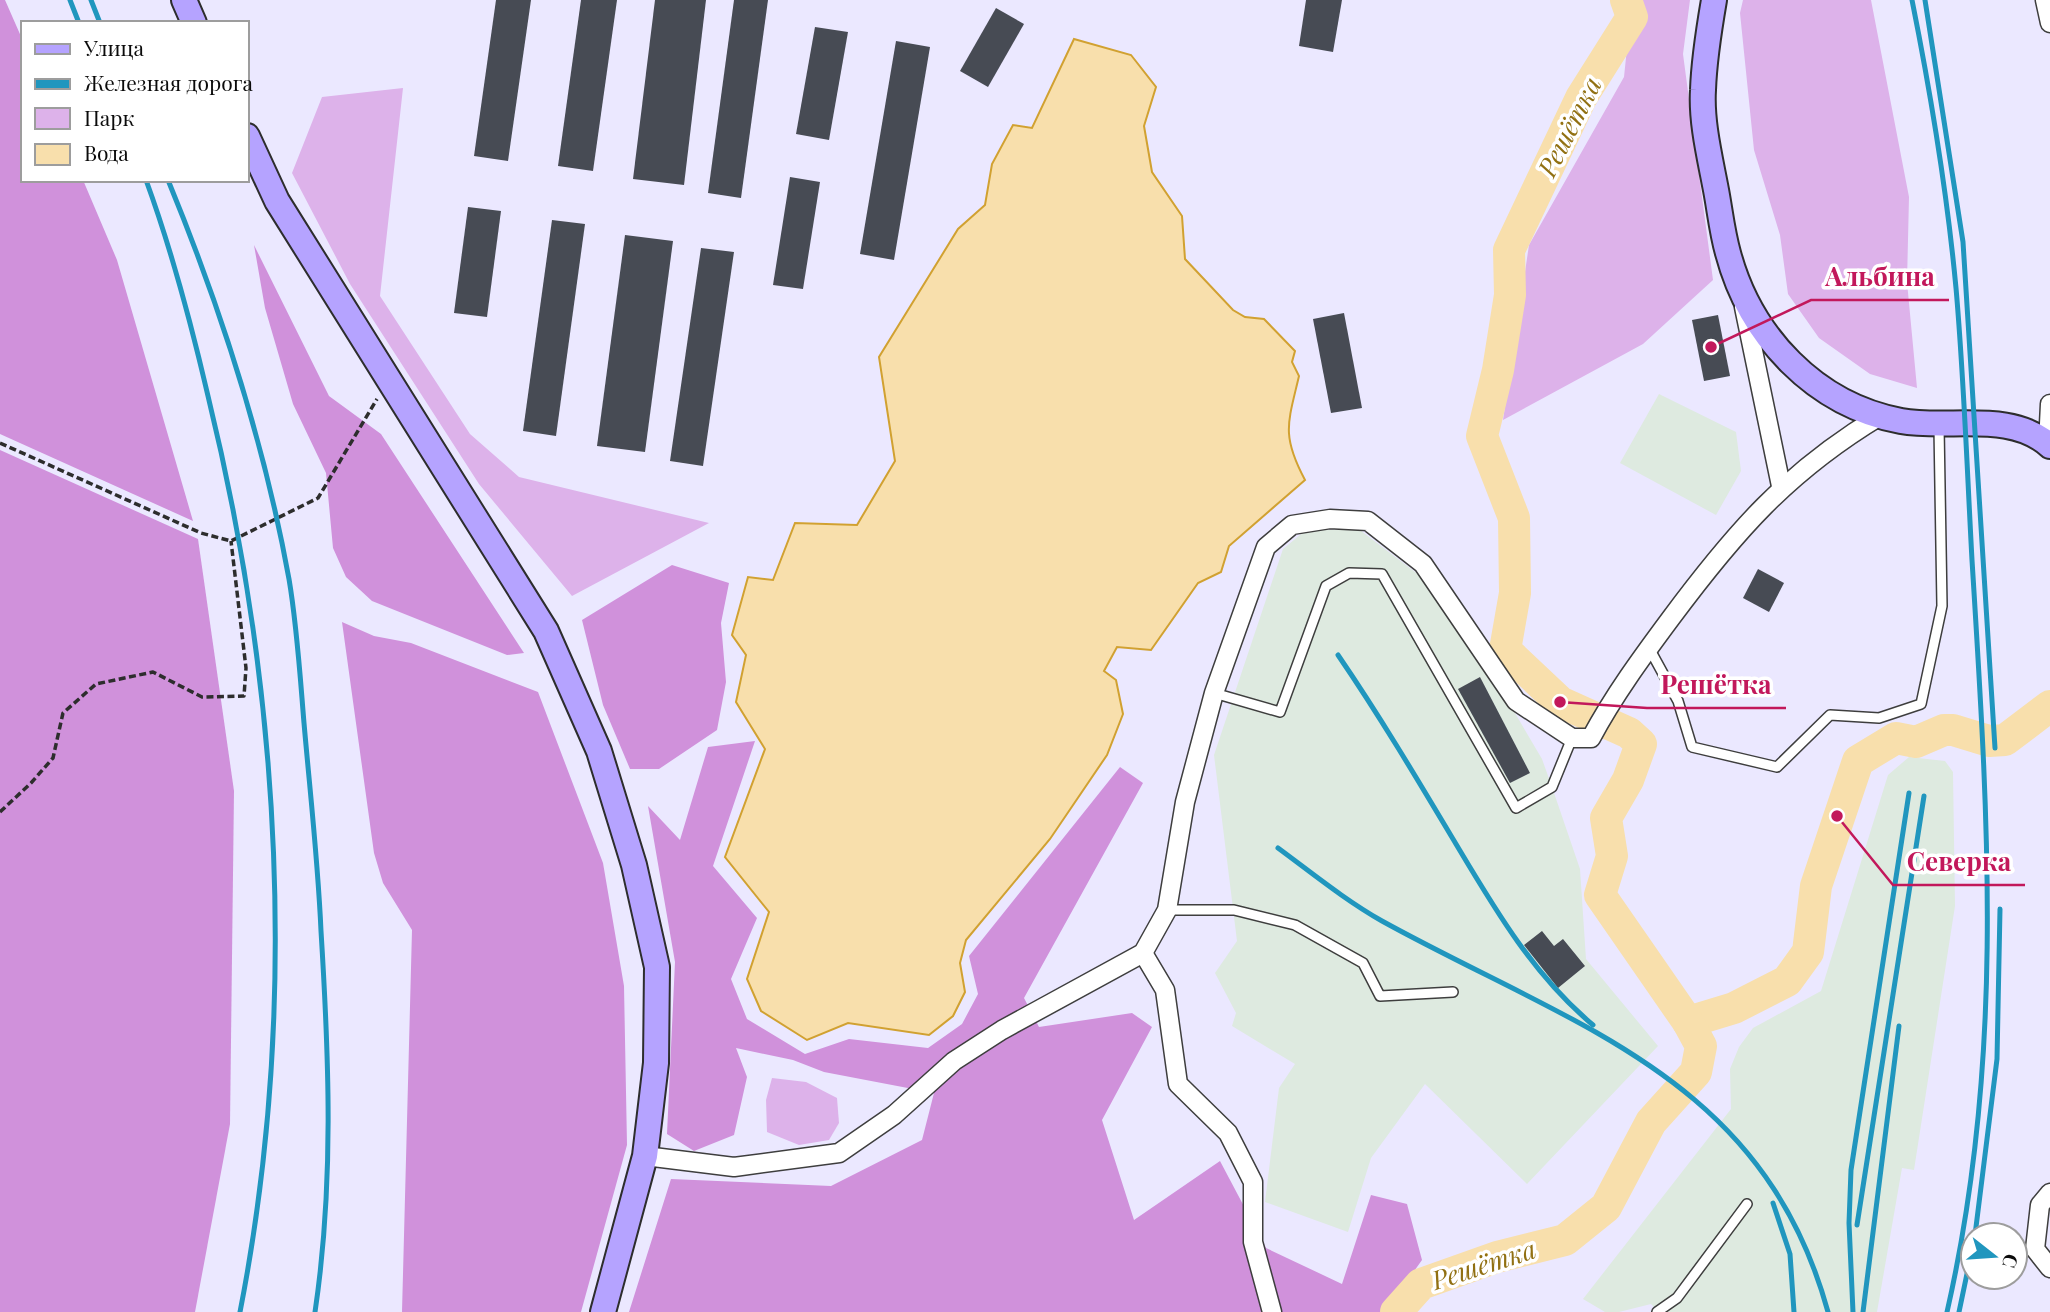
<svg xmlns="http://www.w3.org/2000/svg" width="2050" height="1312" font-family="'Playfair Display',serif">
<rect width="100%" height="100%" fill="#ebe8ff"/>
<g fill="#deeae0">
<polygon points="1659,394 1736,432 1741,471 1716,515 1620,463"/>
<polygon points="1306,530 1360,530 1423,578 1476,647 1542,759 1552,787 1580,869 1586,959 1658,1046 1527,1184 1425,1084 1371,1158 1348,1232 1265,1202 1279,1088 1295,1064 1232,1026 1236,1013 1215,973 1237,941 1214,755 1283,549"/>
<polygon points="1909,757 1945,761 1953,772 1955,906 1914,1170 1902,1168 1877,1312 1659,1312 1651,1304 1619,1312 1605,1312 1583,1299 1731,1109 1730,1069 1739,1047 1753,1028 1821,991 1888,775"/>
</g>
<g fill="#ddb2ea">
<polygon points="1632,0 1690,0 1683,54 1713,280 1643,344 1503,420 1529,245 1624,77"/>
<polygon points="1743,0 1871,0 1909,197 1907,282 1917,388 1870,374 1819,338 1788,294 1780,235 1754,150 1740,13"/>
<polygon points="403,88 380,296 470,434 519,477 709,523 572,596 479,484 350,284 292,173 322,97"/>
<polygon points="772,1078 806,1082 837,1098 839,1123 829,1140 799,1145 767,1132 766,1100"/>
</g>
<g fill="#d091db">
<polygon points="0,0 5,0 23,41 23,180 83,180 117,260 193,521 0,434"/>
<polygon points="254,245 329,396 381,434 524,653 507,655 372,601 346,577 333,548 326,473 293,404 265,308"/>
<polygon points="0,450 198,539 234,791 230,1124 195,1312 0,1312"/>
<polygon points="672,565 729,583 721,623 726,682 717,730 659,769 630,769 603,705 582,620"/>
<polygon points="342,622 374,636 411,643 538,692 603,863 624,986 627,1145 581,1312 402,1312 412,930 383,883 374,853"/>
<polygon points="755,741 713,866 757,918 731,979 747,1019 805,1054 849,1039 928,1048 962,1024 978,994 969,956 1120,767 1143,783 1024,998 1039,1027 1132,1013 1152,1027 1102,1120 1134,1220 1220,1161 1266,1248 1342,1284 1371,1195 1407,1204 1422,1260 1385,1312 629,1312 671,1179 831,1186 922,1140 934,1093 824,1072 793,1060 736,1048 747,1077 734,1135 694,1151 667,1134 675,962 648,806 680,840 708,747"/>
</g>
<path fill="#f8dfac" stroke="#d1a131" stroke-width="2" d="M1074,39L1131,55L1156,87L1144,126L1152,172L1182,216L1185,259L1233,310L1245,317L1264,319L1295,351L1292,362L1299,376C1288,423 1281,435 1305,480L1229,546L1221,572L1198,583L1151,650L1117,647L1104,671L1116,680L1123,714L1107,755L1050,839L966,940L960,963L965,992L953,1016L929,1035L848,1023L807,1040L761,1011L747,979L769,912L725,857L765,749L736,702L746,655L732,635L748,577L773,580L795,523L857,525L895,461L879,357L958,229L985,205L992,164L1013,125L1032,128Z"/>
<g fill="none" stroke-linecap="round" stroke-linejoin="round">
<g stroke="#f8dfac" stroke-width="32">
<polyline points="1688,1022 1734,1008 1787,981 1808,952 1816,886 1858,761 1896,738 1916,742 1944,730 1953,730 1989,741 2005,740 2050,706"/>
<polyline points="1396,1312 1421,1284 1497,1257 1565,1240 1606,1207 1651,1122 1696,1072 1701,1046 1688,1022 1600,895 1612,856 1606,818 1628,780 1641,744 1629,733 1560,702 1505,650 1515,593 1514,518 1482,436 1498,370 1510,295 1509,250 1581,98 1632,17 1626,0"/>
</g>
</g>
<g fill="#474b54">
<polygon points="496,0 531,0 508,161 474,156"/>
<polygon points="581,0 617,0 593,171 558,166"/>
<polygon points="655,0 706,0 684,185 633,179"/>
<polygon points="734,0 768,0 741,198 708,193"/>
<polygon points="1306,0 1342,0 1333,52 1299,46"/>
<polygon points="996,8 1024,24 988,87 960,71"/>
<polygon points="815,27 848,32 829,140 796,134"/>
<polygon points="896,41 930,47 894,260 860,254"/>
<polygon points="790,177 820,182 803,289 773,285"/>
<polygon points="468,207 501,211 487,317 454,313"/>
<polygon points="552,220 585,224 556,436 523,431"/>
<polygon points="625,235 673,241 645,452 597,446"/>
<polygon points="701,248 734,252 703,466 670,461"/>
<polygon points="1344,313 1362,408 1331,413 1313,319"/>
<polygon points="1718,315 1730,376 1704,381 1692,320"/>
<polygon points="1758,569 1784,583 1769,612 1743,598"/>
<polygon points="1480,677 1530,773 1510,783 1458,689"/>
<polygon points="1542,931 1554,946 1563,939 1585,966 1558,988 1524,945"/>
</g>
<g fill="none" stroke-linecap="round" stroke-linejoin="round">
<defs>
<g id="lane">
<polyline points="1649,648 1678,701 1692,747 1777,767 1830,715 1879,718 1921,704 1942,606 1939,427"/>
<polyline points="1214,693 1280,712 1326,586 1349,573 1382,574 1516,808 1552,787 1572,738"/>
<polyline points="1167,910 1234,910 1295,925 1363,963 1380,996 1453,992"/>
<polyline points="1657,1312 1677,1298 1747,1204"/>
</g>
<g id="street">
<polyline points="2045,0 2050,23"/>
<polyline points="1744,307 1781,486"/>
<polyline points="2048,444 2050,404"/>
<polyline points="1143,953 1165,990 1178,1084 1228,1133 1253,1182 1253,1242 1272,1312"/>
<path d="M645,1156L734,1167L839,1153L894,1115L954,1061L1002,1030L1143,953L1167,910L1185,802L1214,693L1266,547L1292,525L1330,519L1368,521L1423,564L1516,701L1572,738H1591C1614,695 1642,657 1671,618C1735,532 1787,472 1880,416"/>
<polyline points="2050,1193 2040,1205 2035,1249 2050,1268"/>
</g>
<g id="secondary">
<polyline points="184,0 194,23"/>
<path d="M1714,0C1709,29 1704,60 1703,90C1701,122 1710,158 1716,190C1720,211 1722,232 1728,253C1750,336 1815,405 1901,421C1949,430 2011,410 2050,446"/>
<polyline points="247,136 277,201 546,631 599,751 634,865 657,967 656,1063 645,1156 603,1312"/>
</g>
</defs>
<use href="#lane" stroke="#3e3e3e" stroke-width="12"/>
<use href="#street" stroke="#3e3e3e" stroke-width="21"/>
<use href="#secondary" stroke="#2d2d2d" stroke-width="28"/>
<g stroke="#2d2d2d" stroke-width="3.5" stroke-dasharray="7 3.5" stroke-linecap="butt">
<polyline points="0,443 201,533 231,541 318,498 377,399"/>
<polyline points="0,812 31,783 53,758 63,713 96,684 153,672 202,697 244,696 246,668 231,541"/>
</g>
<use href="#lane" stroke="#fff" stroke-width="9"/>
<use href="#street" stroke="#fff" stroke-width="18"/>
<use href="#secondary" stroke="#b5a3ff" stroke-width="24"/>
<g stroke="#2096be" stroke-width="5">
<polyline points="70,0 79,23"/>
<polyline points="91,0 100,23"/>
<path d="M1912,0C1931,95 1947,192 1956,288C1964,379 1967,469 1972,560C1988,817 2005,1058 1947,1312"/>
<polyline points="1925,0 1963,242 1995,748"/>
<path d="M146,180C172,251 191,323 208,396C281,694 299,1010 240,1312"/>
<path d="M168,180C221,309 264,441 289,579C297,626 300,675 304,723C310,792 318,861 321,931C329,1059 334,1184 315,1312"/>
<path d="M1338,655C1379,715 1416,777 1453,839C1493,906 1532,974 1593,1025"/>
<path d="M1278,848C1312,873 1345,900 1382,921C1574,1027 1763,1076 1828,1312"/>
<polyline points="1773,1203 1790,1254 1794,1312"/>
<polyline points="1857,1225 1924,796"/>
<polyline points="1975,1235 1997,1059 2000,909"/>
<polyline points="1853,1312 1849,1223 1851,1170 1909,793"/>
<polyline points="1863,1312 1899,1026"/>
<polyline points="1959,1312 1973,1245"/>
</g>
</g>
<g text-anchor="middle" stroke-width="7" stroke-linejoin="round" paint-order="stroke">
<g font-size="26" font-style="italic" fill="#917012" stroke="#fff">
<text transform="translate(1570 127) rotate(-63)" y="9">Решётка</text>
<text transform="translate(1484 1265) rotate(-18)" y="9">Решётка</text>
</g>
</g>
<path fill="none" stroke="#c2185b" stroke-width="2.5" d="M1711 347L1811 300H1949M1560 702L1647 708H1786M1837 816L1893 885H2025"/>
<g fill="#c2185b" stroke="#fff" stroke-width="2.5">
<circle cx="1711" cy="347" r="7"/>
<circle cx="1560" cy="702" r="7"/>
<circle cx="1837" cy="816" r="7"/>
</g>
<g font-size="26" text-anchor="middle" font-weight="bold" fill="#c2185b" stroke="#fff" stroke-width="7" stroke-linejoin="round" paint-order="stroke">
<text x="1880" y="286">Альбина</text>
<text x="1716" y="694">Решётка</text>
<text x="1959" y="871">Северка</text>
</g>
<rect x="21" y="21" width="228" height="161" fill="#ffffff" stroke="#9d9d9d" stroke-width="2"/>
<rect x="35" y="44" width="35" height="10" fill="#b5a3ff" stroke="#9d9d9d" stroke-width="2"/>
<text x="84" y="56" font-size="21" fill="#0b0b0b">Улица</text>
<rect x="35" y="79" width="35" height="10" fill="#2096be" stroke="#9d9d9d" stroke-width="2"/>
<text x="84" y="91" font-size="21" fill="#0b0b0b">Железная дорога</text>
<rect x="35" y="108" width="35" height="21" fill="#ddb2ea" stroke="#9d9d9d" stroke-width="2"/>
<text x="84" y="126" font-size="21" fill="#0b0b0b">Парк</text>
<rect x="35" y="144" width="35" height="21" fill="#f8dfac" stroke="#9d9d9d" stroke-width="2"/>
<text x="84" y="161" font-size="21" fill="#0b0b0b">Вода</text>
<g transform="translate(1994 1256) rotate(107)"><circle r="33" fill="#ffffff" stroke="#9d9d9d" stroke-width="2"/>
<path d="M0-5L12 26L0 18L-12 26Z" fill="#2096be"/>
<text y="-10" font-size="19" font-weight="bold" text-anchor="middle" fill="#0b0b0b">С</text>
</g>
</svg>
